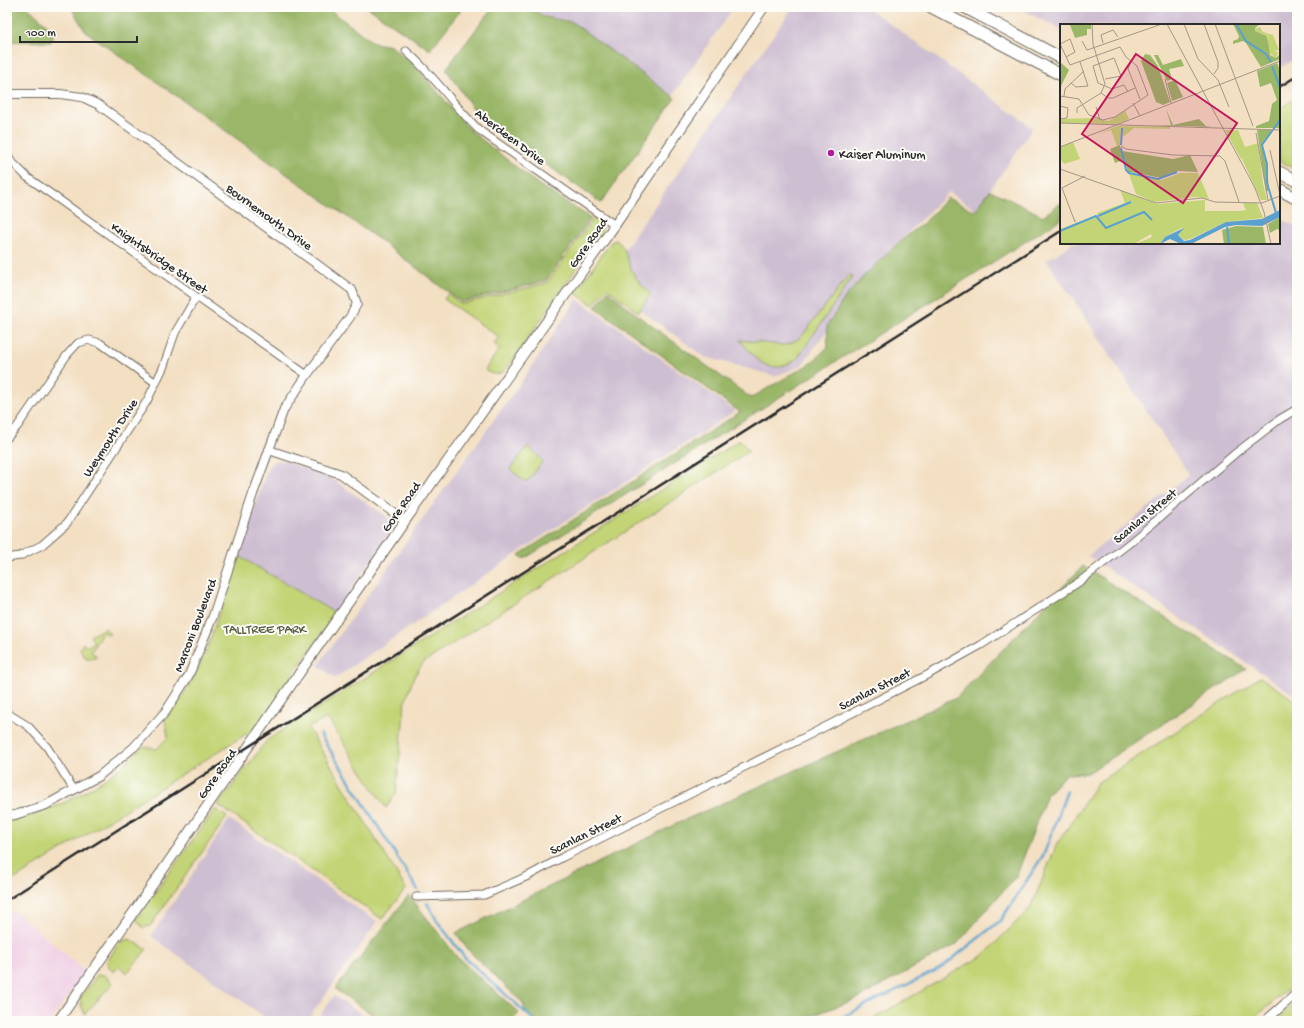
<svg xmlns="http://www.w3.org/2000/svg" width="1304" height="1028" font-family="'Gochi Hand',sans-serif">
<rect width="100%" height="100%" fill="#fdfcf7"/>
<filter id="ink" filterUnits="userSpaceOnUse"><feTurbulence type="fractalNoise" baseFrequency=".025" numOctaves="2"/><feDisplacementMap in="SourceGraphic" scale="8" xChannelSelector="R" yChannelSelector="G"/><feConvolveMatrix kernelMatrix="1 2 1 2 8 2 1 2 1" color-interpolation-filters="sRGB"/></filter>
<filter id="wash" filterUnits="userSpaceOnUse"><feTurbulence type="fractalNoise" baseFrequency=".012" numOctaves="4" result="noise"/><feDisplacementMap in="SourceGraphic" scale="16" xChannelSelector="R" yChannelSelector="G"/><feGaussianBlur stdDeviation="0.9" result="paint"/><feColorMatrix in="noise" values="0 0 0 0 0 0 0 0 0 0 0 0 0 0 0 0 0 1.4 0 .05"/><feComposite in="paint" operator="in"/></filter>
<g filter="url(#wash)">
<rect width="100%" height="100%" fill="#f3dfc2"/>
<polygon fill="#f0d0e5" points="14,911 86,972 50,1021 12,1021 7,1014 7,915"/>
<g fill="#cebed2">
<polygon points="532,7 734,7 668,102"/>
<polygon points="793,7 867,7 1033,128 976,210 949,192 873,267 801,366 775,376 705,357 602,282"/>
<polygon points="1017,7 1297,7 1297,57 1279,69 1279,25 1061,25 1061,30"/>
<polygon points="1279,218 1297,227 1297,697 1088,556 1189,475 1047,260 1073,243 1279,243"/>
<polygon points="577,299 735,411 538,539 335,678 318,665 524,378"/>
<polygon points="275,460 285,461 331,478 387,517 391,526 391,531 335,613 239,556 268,467"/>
<polygon points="229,819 377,922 307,1021 270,1021 151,936"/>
<polygon points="334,996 372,1021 316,1021"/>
</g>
<g fill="#c3d476" stroke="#778050">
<polygon points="1297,97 1297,170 1279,161 1279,109"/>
<path d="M595,216C601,222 603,225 601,233L506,370C498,375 493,376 485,370L500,348L494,344L499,337L444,299L448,294L461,304L547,283Z"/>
<path d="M616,240C626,246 627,261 632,271C637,280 643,287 651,294L638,312L607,288L593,305L575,293L611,242Z"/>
<path d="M849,275L853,276L797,359C790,363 784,367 777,367C762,369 748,350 740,340L781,345L790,344L801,337Z"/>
<polygon points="740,440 749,451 423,663 414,677 405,702 396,794 386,808 327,718 308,728 406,889 382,919 218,805 267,740"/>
<polygon points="528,446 543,461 528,481 524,481 510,469"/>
<path d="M239,556L335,613L259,726L7,884V821C45,816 91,791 121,767C128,761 136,753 143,746L157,749L168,737L165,720L182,697L197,671L207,648Z"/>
<polygon points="105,628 109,632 109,635 102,632 91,652 97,656 88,659 84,656 80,649 83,643 86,647 94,642 90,636"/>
<polygon points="1260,677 1297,702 1297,981 1251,1021 869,1021 984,955 1031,907 1057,844 1097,783"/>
<polygon points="215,809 227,817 150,926 143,928 136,919"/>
<polygon points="129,939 147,949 127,973 119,966 114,972 109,967 107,961 120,942"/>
<polygon points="97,975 104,975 113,983 85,1014 82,1008 80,999"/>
<polygon points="1297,1002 1297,1021 1276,1021"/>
</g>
<g fill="#9ab667" stroke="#627049">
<polygon points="7,7 27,7 54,31 51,42 7,41"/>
<polygon points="71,7 326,7 374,43 391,46 413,63 471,131 539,185 591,218 546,281 461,302 381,241 85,31"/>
<polygon points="367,7 463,7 430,50"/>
<polygon points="493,7 529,7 545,17 572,22 675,98 601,203 479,117 446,69"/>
<polygon points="990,190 1043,216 1061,203 1061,219 524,559 519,555 740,412 595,307 608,291 641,318 751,398 811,363 828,347 827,326 846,296 866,274 899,242 925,222 947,198 975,211"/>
<polygon points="1083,566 1246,669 1088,773 1066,774 1047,794 1017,875 957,944 859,998 798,1021 538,1021 526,1013 523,1003 471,953 456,933 676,824 956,698"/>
<polygon points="409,895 457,957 519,1013 512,1021 382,1021 335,989"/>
</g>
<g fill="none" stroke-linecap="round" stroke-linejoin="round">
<g stroke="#5aa1d0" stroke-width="2.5">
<polyline points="320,734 418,890"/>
<polyline points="427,903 438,922 465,958 535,1021"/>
<polyline points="834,1021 941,968 1001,920 1044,854 1067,791"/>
</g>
</g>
</g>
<g filter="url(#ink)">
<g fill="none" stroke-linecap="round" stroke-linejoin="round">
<defs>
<g id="minor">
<path d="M406,51C434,75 453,105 479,130L615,225"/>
<polyline points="7,151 10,160 27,177 307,375"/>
<polyline points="7,438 17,427 67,355 78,343 89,340 100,343 156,383"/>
<polyline points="7,558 20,556 42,545 67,523 147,401 163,368 175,333 196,297"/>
<polyline points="7,713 28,726 47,747 74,790"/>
<polyline points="416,897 484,895 528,876 563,857 807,736 929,674 981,645 1079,582 1132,541 1237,452 1280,419 1297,409"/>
</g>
<g id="tertiary">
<polyline points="7,94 60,94 82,97 99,105 352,290 357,304 350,317 307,375 284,409 253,494 213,616 189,675 166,711 134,747 99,776 46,805 15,815 7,816"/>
<polyline points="269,450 341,474 405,521"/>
<polyline points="1265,1021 1297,993"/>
</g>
<polyline id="secondary" points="58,1021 405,521 615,225 764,7"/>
<g id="trunk">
<polyline points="931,7 1061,75"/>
<polyline points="964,7 1061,58"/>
<polyline points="1279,172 1297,181"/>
<polyline points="1279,189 1297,199"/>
</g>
</defs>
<use href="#minor" stroke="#716a60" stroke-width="9"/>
<use href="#tertiary" stroke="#716a60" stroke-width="10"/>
<use href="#secondary" stroke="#716a60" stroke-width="11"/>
<use href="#trunk" stroke="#716a60" stroke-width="13"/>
<use href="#minor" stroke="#fff" stroke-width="7"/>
<use href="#tertiary" stroke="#fff" stroke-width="8"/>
<use href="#secondary" stroke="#fff" stroke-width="9"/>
<use href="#trunk" stroke="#fff" stroke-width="11"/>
<g stroke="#2b2b2b" stroke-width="2.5">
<polyline points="1279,87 1297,76"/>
<polyline points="7,900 1061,231"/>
</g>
</g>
</g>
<circle fill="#b5179e" stroke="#fdfcf7" stroke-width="1.5" cx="831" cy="153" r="4"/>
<g text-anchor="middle" stroke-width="4" stroke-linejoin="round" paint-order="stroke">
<g font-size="13" fill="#2b2b2b" stroke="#fdfcf7">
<text transform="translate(511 136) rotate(37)" y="5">Aberdeen Drive</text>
<text transform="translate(270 216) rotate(36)" y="5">Bournemouth Drive</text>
<text transform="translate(587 242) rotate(-55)" y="5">Gore Road</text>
<text transform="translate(160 257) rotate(35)" y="5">Knightsbridge Street</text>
<text transform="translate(109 437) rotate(-57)" y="5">Weymouth Drive</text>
<text transform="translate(400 506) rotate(-55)" y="5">Gore Road</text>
<text transform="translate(1144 515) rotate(-40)" y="5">Scanlan Street</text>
<text transform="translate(194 625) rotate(-69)" y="5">Marconi Boulevard</text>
<text transform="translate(874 688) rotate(-27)" y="5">Scanlan Street</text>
<text transform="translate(216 773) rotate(-55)" y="5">Gore Road</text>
<text transform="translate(585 833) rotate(-26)" y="5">Scanlan Street</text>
</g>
<g font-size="13" fill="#2b2b2b" stroke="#fdfcf7" text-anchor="start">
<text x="839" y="158">Kaiser Aluminum</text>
</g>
<g font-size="13" fill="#595e42" stroke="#fdfcf7">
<text x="265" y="633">TALLTREE PARK</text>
</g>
</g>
<g transform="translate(1060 24)">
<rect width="220" height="220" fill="#f3dfc2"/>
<path d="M200,3L203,8L213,11L219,26L214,27L218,28L216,34L208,28V12L195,7V5ZM65,86L69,95L58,100L0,99V95L32,94L49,97ZM57,102L110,103V105L74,104L63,113L61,103L60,121L57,122L51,106L38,110ZM165,106H178L185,123L198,119L199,128L181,135ZM13,118L20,135L4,140L0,135V123ZM199,128L203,160L207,176H201L182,135ZM120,149H138L149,175L136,173L94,178L76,170L69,150L102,156ZM60,166L97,180L145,176V187H180L186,186L183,179H197L203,194L166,198L130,215L124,216L118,211L123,203L105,213L100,220H76L92,213L91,210L74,220H0V205L16,199L14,193L17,199L37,191L41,199L37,189L65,179Z" fill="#c3d476"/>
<path d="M173,0H200L195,4V7L207,12L210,31L216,34L220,30V35L201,43L186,19L183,17L173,20V17L178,15L179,12ZM10,1H31V5H27V11L15,14ZM85,30L90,31L98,42L110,78L103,81L96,78L81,37ZM94,31H98L103,41L121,35L124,42L109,45L112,55L107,57ZM0,38L9,46L0,64ZM217,39L220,46V104H196V102L209,97L212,80L217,76L211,59L200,63L197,47ZM115,56L123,73L112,77L107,59ZM106,85L113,101L139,95L146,102L152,103L87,101H111ZM197,106H212L202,121L207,140L209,166L206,168ZM60,121L63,136L55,139L50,125ZM62,127L113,135L130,131L138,148L118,147L101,154L71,148L68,149ZM220,193V206L217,205L210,209L208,200ZM176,202L203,203L206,220H164L162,206Z" fill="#9ab667"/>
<path d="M220,186V193L202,202L176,201L165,203L131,220H121L110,215L100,220L105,213L124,204L118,211L124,217L130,216L166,198L202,195Z" fill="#5aa1d0"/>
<path fill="none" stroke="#5aa1d0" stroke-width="2" d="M176,0L186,17L206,30L211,38M212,42L220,63M61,121L62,104M61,124L66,146L69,149L98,155L117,148M216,189L207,159V140L202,121L220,96M38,192L71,178M167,203L169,220M0,207L36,192L46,204L84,188L92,196"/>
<path fill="none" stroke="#a39786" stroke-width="1" d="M107,0L195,164L204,188L211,220M124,0L138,35L158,56L169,83M144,0L158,38V44L154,50M155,0L193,102M22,17L27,26L102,0M43,19L41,11L53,6L58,13M0,20L10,41L60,23L66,33L77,42L88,71L55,93L43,96L29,91L19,75L0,72M0,20L10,15L15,28L6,33M71,37L68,45L80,75M45,55L61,52L54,34L33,42L38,59L52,65L64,61L68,68M105,55L111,79M11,59L16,63L28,62L20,38M41,69L48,74H53L75,64M4,72L5,65L24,47M73,79L80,92M0,82L8,84L7,94L0,95M36,83L40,96M17,89V84L41,69L45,60L33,20L32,0M0,99L220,106M196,109L208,176M61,122L66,125L113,131L160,132L165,137L179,178M0,123L220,37M210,126L220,171M0,145L96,179L142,174L155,178L202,179L220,172M15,198L2,164L25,152"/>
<path fill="#c2185b" fill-opacity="0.15" stroke="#c2185b" stroke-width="2" d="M76,30L177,99L123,179L22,110Z"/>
<rect width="220" height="220" fill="none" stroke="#2b2b2b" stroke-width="2"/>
</g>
<rect width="1304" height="1028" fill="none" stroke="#fdfcf7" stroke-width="24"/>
<path d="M20 36v6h117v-6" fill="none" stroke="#2b2b2b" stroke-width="2"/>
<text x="26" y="36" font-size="12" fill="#2b2b2b" stroke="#fdfcf7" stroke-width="3" paint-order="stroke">100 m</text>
</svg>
